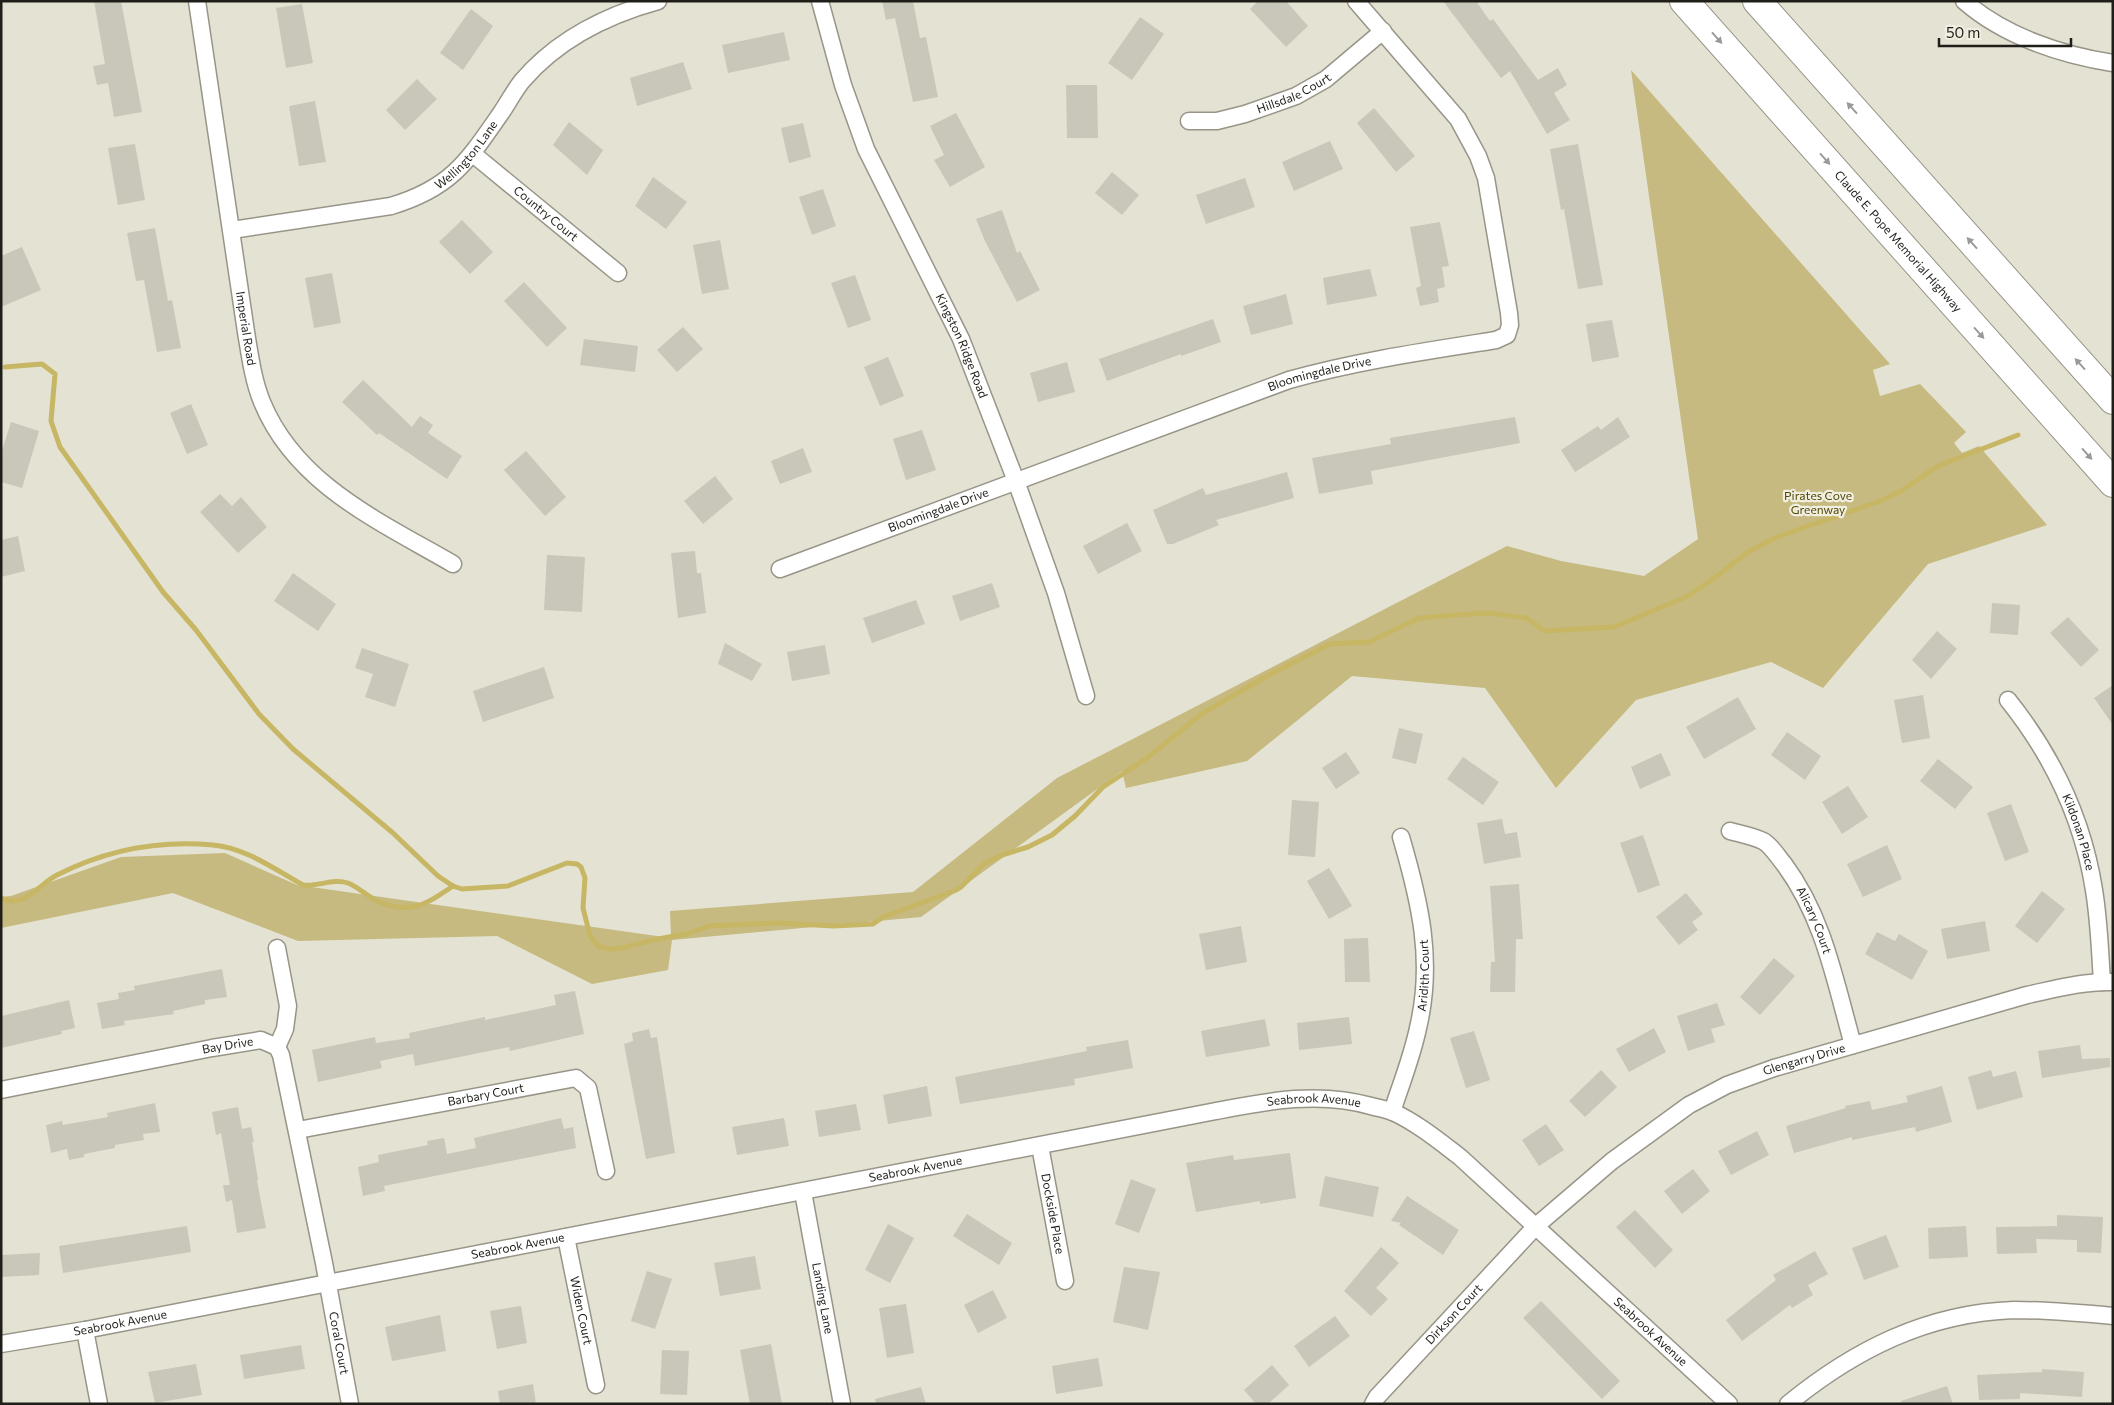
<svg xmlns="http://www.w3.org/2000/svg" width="2114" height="1405" font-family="Commissioner,sans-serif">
<rect width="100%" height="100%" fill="#e4e2d3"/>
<polygon fill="#c6ba80" points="1631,70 1890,364 1873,370 1880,396 1920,384 1966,432 1954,443 1962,453 1979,446 2047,525 1928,564 1823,688 1771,662 1636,700 1556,788 1485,688 1352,676 1247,761 1126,788 1122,771 921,917 672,940 668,970 592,984 497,936 298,941 173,893 1,928 1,897 11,896 121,857 225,853 297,885 671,938 670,911 913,892 1057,778 1507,546 1561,561 1644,576 1698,539"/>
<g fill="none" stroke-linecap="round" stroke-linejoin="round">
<g stroke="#c7b664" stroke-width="5">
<polyline points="5,367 42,364 55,374 51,421 60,447 163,592 196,630 259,714 293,749 393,833 438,876 453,886 462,889 508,886 567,863 577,864 581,867 585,878 583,908 590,936 598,946 609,949 622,948 653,940 690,933 709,926 778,923 834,926 873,924 883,917 954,891 961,887 985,863 1002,855 1028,847 1052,835 1075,816 1103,787 1147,758 1203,713 1267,676 1330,644 1369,642 1419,618 1457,615 1489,613 1526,618 1545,631 1614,627 1686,597 1713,579 1748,552 1777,537 1880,501 1901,491 1938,466 2018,435"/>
<path d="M1,898C23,910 39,884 57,875C106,850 158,840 213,845C246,848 274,869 303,885C318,887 333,878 348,883C358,887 366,895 375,900C409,916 425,905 453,886"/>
</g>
</g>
<g fill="#c9c7b9">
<polygon points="94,1 121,1 142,112 114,117 108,83 97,85 93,66 105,64"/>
<polygon points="882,1 913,1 920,38 926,37 938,97 913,102 895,18 886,20"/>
<polygon points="1258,1 1286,1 1308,26 1286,47 1250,9"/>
<polygon points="1443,1 1476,1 1490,21 1493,19 1538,80 1558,68 1567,85 1554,93 1570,120 1547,134 1510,71 1501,78"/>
<polygon points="302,4 313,63 286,68 276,8"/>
<polygon points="471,9 493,26 463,70 440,53"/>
<polygon points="1140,17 1164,34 1132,80 1108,63"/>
<polygon points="784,32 790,60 728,73 722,45"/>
<polygon points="683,62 692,89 637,106 630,78"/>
<polygon points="417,79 437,99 405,130 386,110"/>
<polygon points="1066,85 1097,85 1098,138 1067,138"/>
<polygon points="315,101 326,162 299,166 289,106"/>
<polygon points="1374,108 1415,156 1396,172 1357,123"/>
<polygon points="956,113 985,167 950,187 934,160 944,155 930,126"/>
<polygon points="569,122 603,150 587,175 553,145"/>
<polygon points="803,123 811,157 789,163 781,128"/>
<polygon points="1330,141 1343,169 1294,191 1282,162"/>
<polygon points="135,144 145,200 118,205 108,148"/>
<polygon points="1578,144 1603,285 1578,289 1564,209 1561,210 1550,149"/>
<polygon points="1112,172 1139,195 1122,215 1095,193"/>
<polygon points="653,177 687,202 666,229 635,206"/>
<polygon points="1245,178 1255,207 1206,224 1196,195"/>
<polygon points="823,189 836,226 812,235 799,197"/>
<polygon points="1002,210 1017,253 1020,251 1040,290 1017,302 985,241 976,219"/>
<polygon points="462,220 493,252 470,274 439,242"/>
<polygon points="1440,222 1449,266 1442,267 1445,287 1437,289 1439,302 1420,306 1416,288 1421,286 1410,227"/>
<polygon points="155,228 168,301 172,300 181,348 157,352 144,280 136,281 127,233"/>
<polygon points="720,240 729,289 702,294 693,245"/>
<polygon points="22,247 41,290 1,307 1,256"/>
<polygon points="1370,269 1377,296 1327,305 1323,278"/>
<polygon points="332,273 341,323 314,328 305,278"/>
<polygon points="855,275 871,320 848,328 831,283"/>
<polygon points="524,282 567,328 547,347 504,301"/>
<polygon points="1286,294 1293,324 1251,335 1243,306"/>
<polygon points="1213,319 1221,342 1181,356 1181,354 1107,381 1099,359"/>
<polygon points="1612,320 1619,357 1592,362 1586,324"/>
<polygon points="683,327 703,349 677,372 657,350"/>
<polygon points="584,339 638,346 635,372 580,365"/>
<polygon points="888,357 904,396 880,406 864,367"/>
<polygon points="1067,362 1075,392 1038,402 1030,373"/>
<polygon points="363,380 412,427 420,416 433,425 428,433 462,456 447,479 379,433 377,435 342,402"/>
<polygon points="191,404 208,445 187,454 170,413"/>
<polygon points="1515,417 1520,443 1371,471 1373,484 1319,494 1312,458 1391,444 1390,438"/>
<polygon points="1618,417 1630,437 1575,472 1561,450 1598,426 1601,430"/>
<polygon points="11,422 39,431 22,488 1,482 1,454"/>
<polygon points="922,430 936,470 906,480 893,439"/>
<polygon points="803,448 812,472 780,484 771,461"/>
<polygon points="526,451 566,497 545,516 504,470"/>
<polygon points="1287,472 1294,498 1216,520 1219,525 1173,544 1167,544 1153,510 1203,488 1206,495"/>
<polygon points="715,476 733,499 703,524 684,501"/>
<polygon points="220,494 232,506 241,497 267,527 238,553 200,512"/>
<polygon points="1127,523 1142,551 1098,574 1083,546"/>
<polygon points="18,536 25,571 1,577 1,540"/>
<polygon points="695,551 697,573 701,573 706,613 678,618 671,553"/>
<polygon points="547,555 585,557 582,612 544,610"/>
<polygon points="293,573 336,604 318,631 274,601"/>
<polygon points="992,583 1000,607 960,621 952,596"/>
<polygon points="916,600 925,624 872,643 863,618"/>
<polygon points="1992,603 2020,605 2018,635 1990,633"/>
<polygon points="2068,617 2099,650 2081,667 2050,633"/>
<polygon points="1937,631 1957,649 1931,679 1912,660"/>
<polygon points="725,643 762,664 752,681 718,664"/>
<polygon points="825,645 830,674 792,681 787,652"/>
<polygon points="362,648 409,664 395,707 365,697 373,674 355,668"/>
<polygon points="544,667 554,698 483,722 473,691"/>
<polygon points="2113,685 2113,725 2094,698"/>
<polygon points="1923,695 1930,738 1902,743 1894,700"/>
<polygon points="1738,697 1756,729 1704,759 1686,727"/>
<polygon points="1399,728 1423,734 1416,764 1392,758"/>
<polygon points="1787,732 1821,756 1805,780 1771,755"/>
<polygon points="1346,752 1360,773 1336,789 1322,768"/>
<polygon points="1661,753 1671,775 1640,789 1631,767"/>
<polygon points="1463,757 1499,782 1483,805 1447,779"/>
<polygon points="1938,759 1973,787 1955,809 1920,781"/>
<polygon points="1848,786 1868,817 1842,834 1822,802"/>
<polygon points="1292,800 1319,802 1315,857 1288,855"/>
<polygon points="2011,804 2029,852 2005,861 1987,813"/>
<polygon points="1502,819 1505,834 1517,832 1521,857 1484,864 1477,823"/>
<polygon points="1643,835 1660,885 1638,893 1620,843"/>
<polygon points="1887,845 1902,879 1863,897 1847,864"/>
<polygon points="1329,868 1352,906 1329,919 1307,881"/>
<polygon points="1519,884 1523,939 1516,939 1515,992 1490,992 1491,962 1495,962 1490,886"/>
<polygon points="2042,891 2065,909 2037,943 2015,926"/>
<polygon points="1686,893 1703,914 1692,922 1698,930 1679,945 1656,917"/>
<polygon points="1985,921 1990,951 1947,959 1941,929"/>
<polygon points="1241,926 1247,962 1206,970 1199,934"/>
<polygon points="1877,932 1895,941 1899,934 1928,951 1912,980 1865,954"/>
<polygon points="1368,938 1370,982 1345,982 1344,939"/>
<polygon points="1774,958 1795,976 1760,1015 1740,997"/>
<polygon points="222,969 227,997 205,1000 205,1004 173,1011 174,1014 124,1021 125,1025 102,1029 97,1003 119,999 118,993 135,990 134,986"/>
<polygon points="575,991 584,1034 510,1051 509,1047 415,1066 413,1054 380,1061 382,1068 318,1082 312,1050 375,1037 376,1043 410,1038 409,1033 485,1017 485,1020 556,1005 554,995"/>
<polygon points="69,1000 75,1028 61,1031 62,1034 1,1048 1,1016"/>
<polygon points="1717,1003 1725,1025 1711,1029 1715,1042 1688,1051 1677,1016"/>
<polygon points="1349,1017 1352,1044 1299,1050 1297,1023"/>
<polygon points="1265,1019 1270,1046 1206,1057 1201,1031"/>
<polygon points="1654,1028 1666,1052 1629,1072 1616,1049"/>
<polygon points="649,1029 651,1038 657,1037 675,1153 646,1159 624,1044 633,1041 632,1033"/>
<polygon points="1474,1031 1490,1080 1466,1088 1450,1038"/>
<polygon points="1128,1040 1133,1068 1074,1079 1075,1085 960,1104 955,1077 1087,1051 1086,1047"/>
<polygon points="2080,1045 2082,1059 2110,1058 2110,1067 2042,1078 2038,1051"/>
<polygon points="1601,1070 1617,1087 1585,1117 1569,1101"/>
<polygon points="1991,1070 1993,1077 2016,1071 2023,1097 1977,1110 1968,1077"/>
<polygon points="927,1086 932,1116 888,1124 883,1095"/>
<polygon points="1942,1086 1952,1122 1916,1132 1915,1127 1852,1140 1852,1137 1794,1153 1786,1126 1846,1108 1845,1106 1870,1101 1872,1110 1908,1102 1906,1096"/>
<polygon points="155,1103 160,1132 143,1134 144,1140 115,1145 115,1148 84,1154 84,1157 69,1160 67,1149 51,1153 46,1125 62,1121 63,1125 108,1117 107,1113"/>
<polygon points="856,1104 861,1130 819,1137 815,1111"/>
<polygon points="238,1107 242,1129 251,1127 254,1142 252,1142 258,1180 257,1181 266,1228 237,1233 232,1200 226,1202 223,1185 230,1185 221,1133 216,1135 212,1112"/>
<polygon points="561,1118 564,1129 573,1127 576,1148 384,1186 385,1191 363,1196 358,1167 379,1162 378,1155 428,1145 427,1141 444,1138 447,1154 476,1148 474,1138"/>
<polygon points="784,1118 789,1146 737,1155 732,1127"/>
<polygon points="1546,1124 1564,1150 1539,1166 1522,1140"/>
<polygon points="1757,1131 1769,1155 1731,1175 1718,1151"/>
<polygon points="1290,1153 1296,1198 1260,1204 1260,1201 1196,1212 1186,1163 1233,1155 1234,1160"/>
<polygon points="1693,1169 1710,1191 1682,1214 1664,1191"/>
<polygon points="1325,1176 1379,1187 1373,1217 1319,1206"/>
<polygon points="1131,1179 1156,1189 1139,1233 1115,1224"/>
<polygon points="1407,1196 1459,1230 1443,1255 1399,1225 1401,1223 1391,1221"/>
<polygon points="1635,1210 1673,1250 1655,1268 1616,1227"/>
<polygon points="967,1214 1012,1243 999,1265 953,1236"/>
<polygon points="2057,1215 2103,1217 2101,1253 2077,1252 2077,1240 2036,1239 2037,1253 1997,1254 1996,1227 2057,1226"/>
<polygon points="888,1224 914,1238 890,1283 865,1270"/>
<polygon points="187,1226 191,1252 63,1273 59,1246"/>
<polygon points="1966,1226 1968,1257 1929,1259 1928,1228"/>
<polygon points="1886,1235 1899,1267 1864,1280 1852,1248"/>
<polygon points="1381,1247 1399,1263 1376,1288 1388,1299 1371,1316 1344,1291"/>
<polygon points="1815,1251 1828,1274 1808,1285 1813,1295 1792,1308 1790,1305 1742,1341 1726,1320 1776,1280 1773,1275"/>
<polygon points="40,1253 39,1275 1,1277 1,1255"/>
<polygon points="755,1256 761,1289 720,1296 714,1263"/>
<polygon points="1124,1267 1160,1272 1148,1330 1113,1322"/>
<polygon points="647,1271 672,1279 655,1329 631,1321"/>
<polygon points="993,1290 1007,1318 978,1333 964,1305"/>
<polygon points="1541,1301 1620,1381 1602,1399 1523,1318"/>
<polygon points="906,1304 914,1353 887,1358 879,1308"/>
<polygon points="521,1306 527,1343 497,1349 490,1311"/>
<polygon points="440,1315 446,1351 392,1361 385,1327"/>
<polygon points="1335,1316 1350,1336 1309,1367 1294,1346"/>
<polygon points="771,1344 782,1404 750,1404 740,1350"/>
<polygon points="301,1345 305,1369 244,1379 240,1355"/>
<polygon points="662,1350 689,1351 687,1395 660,1394"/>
<polygon points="1098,1358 1103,1386 1056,1394 1052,1366"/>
<polygon points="196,1364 202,1395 155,1403 148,1372"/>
<polygon points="1272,1365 1289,1385 1268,1404 1256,1404 1244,1390"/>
<polygon points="2042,1369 2084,1372 2082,1397 2020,1393 2020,1399 1979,1400 1977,1375 2042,1372"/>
<polygon points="533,1384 536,1404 500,1404 498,1391"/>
<polygon points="1947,1386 1953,1404 1901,1404 1901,1401"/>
<polygon points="921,1387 926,1404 876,1404 875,1399"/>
</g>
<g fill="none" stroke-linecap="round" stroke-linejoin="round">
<defs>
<g id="minor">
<path id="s1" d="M197,1L246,332C250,356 253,380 262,402C296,485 381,522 453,564"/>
<path id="s2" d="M820,1L843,85L866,149L961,339L1016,481L1056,593L1086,696"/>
<path d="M1964,1C2004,36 2061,55 2113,63"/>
<path id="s3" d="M1189,121H1217L1245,114L1296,96L1326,79L1383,31"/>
<path id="s4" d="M473,154L618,273"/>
<path id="s5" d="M232,230L391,206C451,188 467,162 501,113C508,103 514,91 522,81C557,40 607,15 658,1"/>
<path id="s6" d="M780,569L1289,380C1357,361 1426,351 1496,340L1507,335L1510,325L1509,313L1486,178L1478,156L1458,119L1356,1"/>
<path id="s7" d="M2008,700C2052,755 2083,820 2094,890C2099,920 2100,951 2102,982"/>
<path id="s8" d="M1730,831C1741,834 1753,836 1763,841C1771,845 1778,857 1784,864C1824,918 1835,981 1853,1045"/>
<polyline points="277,1047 285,1029 288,1006 277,948"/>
<path id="s9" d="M1,1090L212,1048L261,1040L277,1047L281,1055L324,1263L350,1404"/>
<path id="s10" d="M1392,1112C1401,1084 1412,1057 1418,1028C1434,961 1420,902 1401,837"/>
<path id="s11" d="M298,1130L576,1078L588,1088L606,1171"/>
<path id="s12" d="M1040,1146L1065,1281"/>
<path id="s13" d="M803,1192L842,1404"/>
<path id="s14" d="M566,1237L596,1385"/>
<polyline points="85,1330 99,1404"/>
<path id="s15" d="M1,1344L85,1330L1216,1111C1268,1101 1319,1091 1371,1106C1378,1108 1386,1109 1393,1112C1417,1123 1439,1141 1460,1157L1729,1404"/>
<path id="s16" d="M1373,1404L1377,1397L1536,1226L1612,1161L1689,1105L1727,1085L1774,1068L2027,995C2055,989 2084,981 2113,982"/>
<path d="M1788,1404C1854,1350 1927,1313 2014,1310C2047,1310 2080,1313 2113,1316"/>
</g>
<g id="motorway">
<path id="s17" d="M1684,1L2113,483"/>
<polyline points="1757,1 2113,400"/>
</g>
</defs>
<use href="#minor" stroke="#989588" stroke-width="19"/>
<use href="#motorway" stroke="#989588" stroke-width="30"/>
<use href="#minor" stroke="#fff" stroke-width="16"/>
<use href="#motorway" stroke="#fff" stroke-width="28"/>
</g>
<defs><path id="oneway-solid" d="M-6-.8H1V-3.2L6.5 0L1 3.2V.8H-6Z" transform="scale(1.25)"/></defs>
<g fill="#9a9a98">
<use href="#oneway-solid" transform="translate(1717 38) rotate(48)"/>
<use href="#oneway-solid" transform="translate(1852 108) rotate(-132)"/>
<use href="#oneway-solid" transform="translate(1825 159) rotate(48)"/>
<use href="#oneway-solid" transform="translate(1972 243) rotate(-132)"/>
<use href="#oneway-solid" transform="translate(1979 333) rotate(48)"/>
<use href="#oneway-solid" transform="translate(2080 364) rotate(-132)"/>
<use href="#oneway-solid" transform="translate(2087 454) rotate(48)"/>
</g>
<g text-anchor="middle" stroke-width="4.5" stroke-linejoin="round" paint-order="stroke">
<g font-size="12" fill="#1f1e19" stroke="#f1efe1">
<text dy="4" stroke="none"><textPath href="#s3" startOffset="110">Hillsdale Court</textPath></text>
<text dy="4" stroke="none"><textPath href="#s5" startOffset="254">Wellington Lane</textPath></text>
<text dy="4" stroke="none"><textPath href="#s4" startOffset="94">Country Court</textPath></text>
<text dy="4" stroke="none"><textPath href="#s17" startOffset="322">Claude E. Pope Memorial Highway</textPath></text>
<text dy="4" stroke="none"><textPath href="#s1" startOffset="331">Imperial Road</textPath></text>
<text dy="4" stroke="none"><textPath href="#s2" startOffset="374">Kingston Ridge Road</textPath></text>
<text dy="4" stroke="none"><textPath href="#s6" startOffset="574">Bloomingdale Drive</textPath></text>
<text dy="4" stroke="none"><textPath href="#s6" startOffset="169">Bloomingdale Drive</textPath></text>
<text dy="4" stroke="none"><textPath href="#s7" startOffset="151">Kildonan Place</textPath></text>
<text dy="4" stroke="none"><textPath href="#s8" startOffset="130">Alicary Court</textPath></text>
<text dy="4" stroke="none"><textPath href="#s10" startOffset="141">Aridith Court</textPath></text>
<text dy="4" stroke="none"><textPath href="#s9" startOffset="231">Bay Drive</textPath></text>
<text dy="4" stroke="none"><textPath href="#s16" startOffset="561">Glengarry Drive</textPath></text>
<text dy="4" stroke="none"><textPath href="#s11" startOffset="191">Barbary Court</textPath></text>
<text dy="4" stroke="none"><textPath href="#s15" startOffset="1336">Seabrook Avenue</textPath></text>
<text dy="4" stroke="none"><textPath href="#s15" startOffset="931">Seabrook Avenue</textPath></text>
<text dy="4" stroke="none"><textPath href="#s12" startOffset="69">Dockside Place</textPath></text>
<text dy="4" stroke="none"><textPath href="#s15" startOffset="526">Seabrook Avenue</textPath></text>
<text dy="4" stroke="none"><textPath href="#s13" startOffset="108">Landing Lane</textPath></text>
<text dy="4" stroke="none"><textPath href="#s14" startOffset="75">Widen Court</textPath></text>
<text dy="4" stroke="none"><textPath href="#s16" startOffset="121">Dirkson Court</textPath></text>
<text dy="4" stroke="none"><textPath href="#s15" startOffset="121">Seabrook Avenue</textPath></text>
<text dy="4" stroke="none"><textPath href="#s15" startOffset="1756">Seabrook Avenue</textPath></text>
<text dy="4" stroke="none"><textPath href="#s9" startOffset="585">Coral Court</textPath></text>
</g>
<g font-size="12" fill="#524602" stroke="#f1efe1">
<text x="1818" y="500">Pirates Cove<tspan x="1818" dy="14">Greenway</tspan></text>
</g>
</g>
<rect width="2114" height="1405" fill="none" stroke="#1f1e19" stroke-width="5"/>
<path d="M1939 38v8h132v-8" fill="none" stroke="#1f1e19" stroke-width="2.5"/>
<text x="1946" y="38" font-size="15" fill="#1f1e19" stroke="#f1efe1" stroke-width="4" paint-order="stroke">50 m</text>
</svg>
